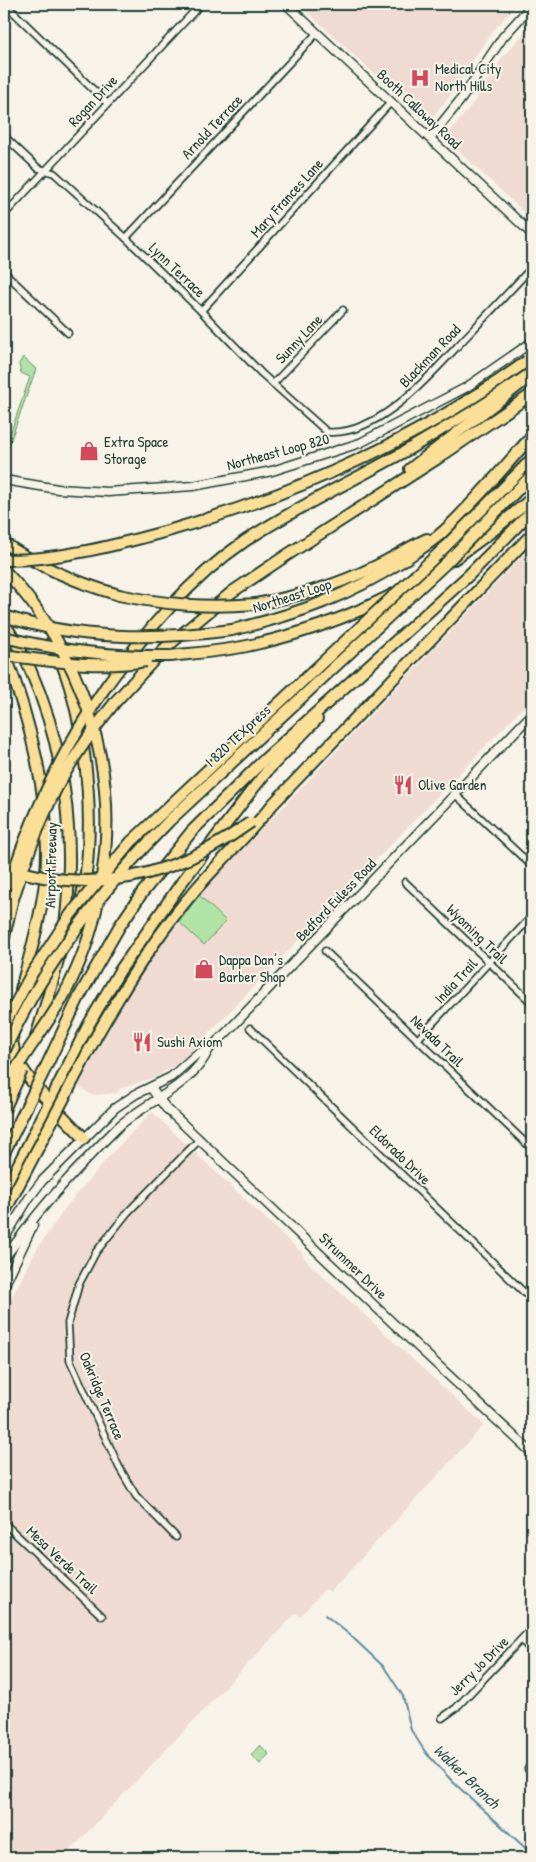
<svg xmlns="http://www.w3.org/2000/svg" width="536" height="1862" font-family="'Patrick Hand',sans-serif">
<rect width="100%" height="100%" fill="#f7f3e8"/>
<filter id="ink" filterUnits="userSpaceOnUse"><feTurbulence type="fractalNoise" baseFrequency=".02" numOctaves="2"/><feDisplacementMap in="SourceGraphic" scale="10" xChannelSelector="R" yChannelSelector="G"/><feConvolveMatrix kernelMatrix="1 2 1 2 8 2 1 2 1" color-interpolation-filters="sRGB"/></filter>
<g filter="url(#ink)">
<g fill="#efdbd1">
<polygon points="299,4 517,4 493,31 473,59 449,97 427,123"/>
<polygon points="532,24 532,220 445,138 474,102 503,57"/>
<polygon points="532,546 532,698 182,1061 156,1077 119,1089 118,1093 91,1095 79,1086 120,1005 150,959 179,922 204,945 226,920 199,895"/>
<polygon points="152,1112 302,1253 305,1259 317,1271 484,1425 330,1592 325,1589 300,1617 296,1613 63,1858 4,1858 4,1312 37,1249 66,1207 112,1153"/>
</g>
<g fill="#b0e3a5" stroke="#68906c">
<polygon points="23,357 36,369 4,459 4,451 30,377 21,373 19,364"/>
<polygon points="199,895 226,921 204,945 179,922"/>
<polygon points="260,1745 269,1754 260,1764 251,1755"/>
</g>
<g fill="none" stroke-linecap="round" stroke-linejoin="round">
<polyline stroke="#608ca1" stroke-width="2" points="325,1615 350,1635 384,1667 403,1696 411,1730 426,1753 453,1782 532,1854"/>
<defs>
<g id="street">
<polyline points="5,4 107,103"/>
<path d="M4,136L38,168L54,173L126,238L201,311L261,373L327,432C380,437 434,371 467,336C489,313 511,290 532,267"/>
<polyline points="4,215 201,4"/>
<polyline points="126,238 317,33"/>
<polyline points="4,272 68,333"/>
<polyline points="201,311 391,102"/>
<polyline points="273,384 343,310"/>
<polyline points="456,795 532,866"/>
<polyline points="405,882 532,1003"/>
<polyline points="325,951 532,1149"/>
<polyline points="250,1028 532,1300"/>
<polyline points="417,1040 532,916"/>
<polyline points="4,1523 102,1616"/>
<polyline points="176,1537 136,1496 119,1467 70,1360 68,1323 79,1284 96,1252 128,1212 200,1139"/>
<polyline points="522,1640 532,1652"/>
<polyline points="442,1718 456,1708 532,1628"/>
<polyline points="532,1762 528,1769 532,1773"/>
</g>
<g id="secondary">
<polyline points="286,4 532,234"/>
<polyline points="430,138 462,98 503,37 532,5"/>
<polyline points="4,480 58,489 108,492 193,486 272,471 360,443 467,387 532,342"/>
<polyline points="151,1088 166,1108 415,1344 532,1453"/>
<polyline points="4,1239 29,1198 42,1181 115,1108 136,1094 171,1077 197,1054 209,1049 226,1033 532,714"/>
<path d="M4,1258C17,1243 28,1225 41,1210C65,1181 91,1154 117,1128C146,1101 192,1087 209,1049"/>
<polyline points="4,1286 33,1225"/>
</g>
<g id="highway">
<polyline points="410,469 532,375"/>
<path d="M4,543C39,567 78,583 119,595"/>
<polyline points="454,559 495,529 532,498"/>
<path d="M256,604C299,596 336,586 376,566C393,558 409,547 427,539"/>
<path d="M4,622C12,637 23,653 30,669C63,744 74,826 67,907C63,951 49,995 36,1037"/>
<path d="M232,630C295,615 349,596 404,560C417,551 432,542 444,531C475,502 503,468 532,436"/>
<path d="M52,641C81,698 92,786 88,850C87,878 80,905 74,933"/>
<path d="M4,651C29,716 52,803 46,874C42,913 31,951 21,989"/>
<path d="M171,656C197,653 222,651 247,646C310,633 377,607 431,573"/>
<path d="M107,685C146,631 190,579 245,541C296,507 351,482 404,452C449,426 493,398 532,365"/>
<polyline points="116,701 163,650 232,592 287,555 438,458 532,394"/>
<polyline points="4,937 12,902 11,894"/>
<path d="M17,1005C13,1020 10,1036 14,1051C22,1078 64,1117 84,1138"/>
<path d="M97,1035C126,984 157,934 196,889C221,860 249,834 273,804L532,534"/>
<polyline points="45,1069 79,997 119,927 142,893 192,831 264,760 469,575 532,511"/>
<polyline points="4,1193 89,1024 119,972 182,882 252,790 268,770 317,719"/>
</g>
</defs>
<use href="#street" stroke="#1f3d34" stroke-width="9"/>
<use href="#secondary" stroke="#1f3d34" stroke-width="11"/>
<use href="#highway" stroke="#1f3d34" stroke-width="14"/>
<use href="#street" stroke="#f7f3e8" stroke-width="5.5"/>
<use href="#secondary" stroke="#f7f3e8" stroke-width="8"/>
<use href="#highway" stroke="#fbdf96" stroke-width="10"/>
<defs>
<g id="highway-bridge">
<path d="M4,560C60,560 117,545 171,530C301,492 417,440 527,361"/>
<path d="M4,570C81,651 120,765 102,876"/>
<path d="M119,595C166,605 207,608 256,604"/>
<path d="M4,616C78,640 155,640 232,630"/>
<path d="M4,637C59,651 114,657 171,656"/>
<path d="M4,655C48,661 101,669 146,661"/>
<path d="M4,867C94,897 176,877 251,822"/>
<path d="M10,883C33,811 64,747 107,685"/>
<path d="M12,902C23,866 36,831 52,797C69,762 92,731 116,701"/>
<polyline points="4,1025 31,975 71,914 131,842 437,555 532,459"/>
<path d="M4,1052C43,964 102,889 169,821L445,564L532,475"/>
<path d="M4,1090C21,1057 45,1029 63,997C79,967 92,933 98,900"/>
<polyline points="4,1110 22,1070"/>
<polyline points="4,1153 45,1069"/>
<polyline points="4,1213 97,1035"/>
</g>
</defs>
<use href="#highway-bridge" stroke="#1f3d34" stroke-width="14" stroke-linecap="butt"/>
<use href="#highway-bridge" stroke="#fbdf96" stroke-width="10"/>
</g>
</g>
<defs>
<symbol id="hospital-bare" viewBox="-9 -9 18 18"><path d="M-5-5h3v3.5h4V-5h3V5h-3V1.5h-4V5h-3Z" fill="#d1495b" stroke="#f7f3e8" stroke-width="2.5" paint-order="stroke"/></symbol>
<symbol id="shop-bare" viewBox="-9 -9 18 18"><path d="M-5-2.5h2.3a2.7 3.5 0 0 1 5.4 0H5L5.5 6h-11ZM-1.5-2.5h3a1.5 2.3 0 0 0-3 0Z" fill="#d1495b" stroke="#f7f3e8" stroke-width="2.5" paint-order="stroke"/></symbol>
<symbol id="restaurant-bare" viewBox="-9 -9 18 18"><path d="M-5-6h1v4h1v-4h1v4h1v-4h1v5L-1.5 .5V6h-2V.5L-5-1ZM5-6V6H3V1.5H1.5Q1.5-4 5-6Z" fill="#d1495b" stroke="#f7f3e8" stroke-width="2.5" paint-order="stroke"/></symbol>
</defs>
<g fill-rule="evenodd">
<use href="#hospital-bare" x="406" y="64" width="28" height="28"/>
<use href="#shop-bare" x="75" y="437" width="28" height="28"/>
<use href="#restaurant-bare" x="389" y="771" width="28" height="28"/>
<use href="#shop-bare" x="190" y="955" width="28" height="28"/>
<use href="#restaurant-bare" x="128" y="1028" width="28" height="28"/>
</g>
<g text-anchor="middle" stroke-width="4" stroke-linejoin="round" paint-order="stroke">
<g font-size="15" fill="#1f3d34" stroke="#f7f3e8" text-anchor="start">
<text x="435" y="74">Medical City<tspan x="435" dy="17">North Hills</tspan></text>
<text x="104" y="447">Extra Space<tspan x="104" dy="17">Storage</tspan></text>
<text x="418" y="790">Olive Garden</text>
<text x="219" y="965">Dappa Dan’s<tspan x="219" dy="17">Barber Shop</tspan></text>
<text x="157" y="1047">Sushi Axiom</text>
</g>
<g font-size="15" fill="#1f3d34" stroke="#f7f3e8">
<text transform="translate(93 101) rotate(-47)" y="5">Rogan Drive</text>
<text transform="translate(419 109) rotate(43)" y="5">Booth Calloway Road</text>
<text transform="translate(212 127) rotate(-47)" y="5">Arnold Terrace</text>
<text transform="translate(287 198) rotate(-48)" y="5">Mary Frances Lane</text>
<text transform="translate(177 270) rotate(44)" y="5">Lynn Terrace</text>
<text transform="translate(299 339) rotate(-47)" y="5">Sunny Lane</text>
<text transform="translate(430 356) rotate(-46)" y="5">Blackman Road</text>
<text transform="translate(278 452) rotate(-15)" y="5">Northeast Loop 820</text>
<text transform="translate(292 596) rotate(-18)" y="5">Northeast Loop</text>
<text transform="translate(238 736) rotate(-43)" y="5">I 820 TEXpress</text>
<text transform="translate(51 865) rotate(-89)" y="5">Airport Freeway</text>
<text transform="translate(336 900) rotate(-46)" y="5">Bedford Euless Road</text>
<text transform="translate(477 934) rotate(44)" y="5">Wyoming Trail</text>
<text transform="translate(456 981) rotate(-47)" y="5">India Trail</text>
<text transform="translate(437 1041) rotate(44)" y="5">Nevada Trail</text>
<text transform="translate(400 1155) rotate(44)" y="5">Eldorado Drive</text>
<text transform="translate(353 1266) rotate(44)" y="5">Strummer Drive</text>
<text transform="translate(102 1396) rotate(67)" y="5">Oakridge Terrace</text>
<text transform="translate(62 1560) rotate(43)" y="5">Mesa Verde Trail</text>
<text transform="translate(479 1666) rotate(-45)" y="5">Jerry Jo Drive</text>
</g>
<g font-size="16" font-style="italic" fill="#355758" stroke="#f7f3e8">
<text transform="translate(467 1776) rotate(44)" y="6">Walker Branch</text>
</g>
</g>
<rect width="536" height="1862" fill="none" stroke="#f7f3e8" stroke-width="20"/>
<rect x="10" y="10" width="516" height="1842" fill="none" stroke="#1f3d34" stroke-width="2" filter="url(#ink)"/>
</svg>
